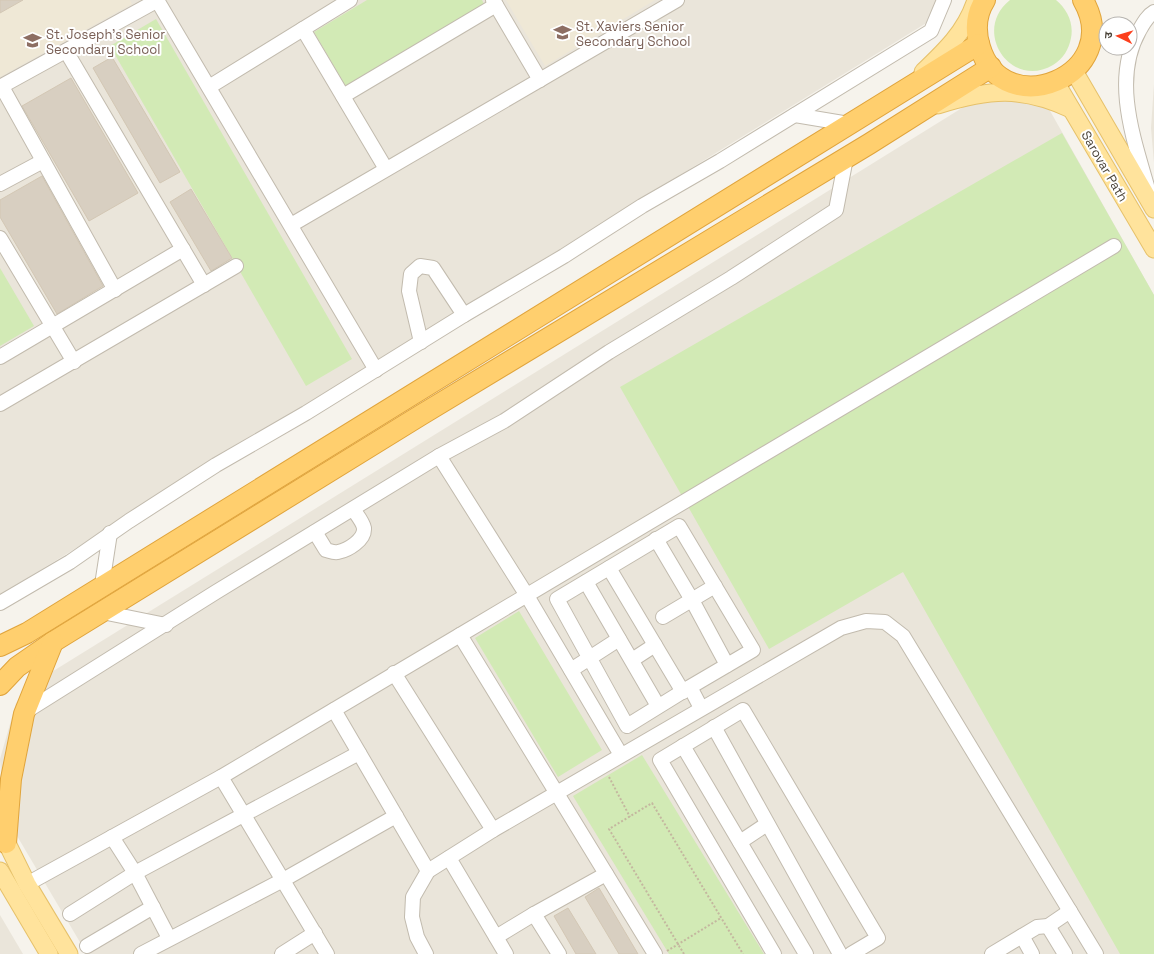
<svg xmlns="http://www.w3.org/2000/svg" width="1154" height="954" font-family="'Space Grotesk','Noto Sans Devanagari',sans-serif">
<rect width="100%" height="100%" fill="#f6f3ec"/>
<g fill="#eae5da">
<polygon points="0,0 939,0 928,22 0,595"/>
<polygon points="1154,84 1154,163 1151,128"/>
<polygon points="1008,99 1040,105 1049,109 1154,295 1154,954 87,954 4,814 0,759 16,703 42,678 970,103"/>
<polygon points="0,915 23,954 0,954"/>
</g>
<g fill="#efe8d6">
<polygon points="0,0 130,0 132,4 0,77"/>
<polygon points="506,0 655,0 545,66"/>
</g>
<g fill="#d2eab5">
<polygon points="367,0 482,0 484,4 346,87 314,32"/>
<path d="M1010,0H1056C1067,9 1074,23 1071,38C1069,49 1063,59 1053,65C1011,90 971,31 1010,0Z"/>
<polygon points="156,19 352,359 306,386 110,46"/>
<polygon points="1062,133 1154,295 1154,954 1120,954 903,572 769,649 620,387"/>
<polygon points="0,268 34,326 0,346"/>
<polygon points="519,611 602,750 558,777 475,638"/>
<polygon points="642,755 764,954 669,954 573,796"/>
</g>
<g fill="#d8cfc1" stroke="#d3c7b4">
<polygon points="0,0 23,0 0,13"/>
<polygon points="112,57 180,172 160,183 93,68"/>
<polygon points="71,78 138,193 89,221 22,106"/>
<polygon points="42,176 103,286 57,314 0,217 0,200"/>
<polygon points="191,189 232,258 211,271 170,202"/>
<polygon points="599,888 638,954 619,954 585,897"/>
<polygon points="568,908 596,954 576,954 554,916"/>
</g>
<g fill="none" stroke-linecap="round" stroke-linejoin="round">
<defs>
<g id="minor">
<polyline points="157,0 376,370"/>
<polyline points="493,0 540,80"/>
<polyline points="303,29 386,169"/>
<polyline points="66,51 204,285"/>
<polyline points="0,87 158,0"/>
<polyline points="2,87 115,290"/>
<polyline points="209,87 350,0"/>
<polyline points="343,96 496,5"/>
<polyline points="795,115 849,124"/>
<polyline points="0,184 43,161"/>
<path d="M1149,193C1135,142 1111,81 1139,31C1143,24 1147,16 1154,12"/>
<polyline points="291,225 677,0"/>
<polyline points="0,238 74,362"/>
<polyline points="421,342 409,291 411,274 420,266 433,268 464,315"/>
<polyline points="0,357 183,249"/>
<polyline points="0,404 236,266"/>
<polyline points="439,456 526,594 621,755"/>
<path d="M315,532L326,550C330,551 334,553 338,552C348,550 365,540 364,528C363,522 357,515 353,509"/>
<polyline points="656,539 692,600 727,665"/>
<polyline points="609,568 683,692"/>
<polyline points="586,582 658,706"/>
<polyline points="102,585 110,533"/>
<polyline points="0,603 70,562 129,521 216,465 306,413 464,315 564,256 642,206 720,161 931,31 944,0"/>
<polyline points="102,612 166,625"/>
<polyline points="663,617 715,586"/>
<polyline points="632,660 655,645"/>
<polyline points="571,670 619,639"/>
<polyline points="394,673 493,830"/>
<polyline points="690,687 753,650 679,526 557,599 627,726 690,687 701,708"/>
<polyline points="334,710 428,871"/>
<polyline points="25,712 216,592 439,456 504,421 609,352 731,278 836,210 846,158"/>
<polyline points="714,727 840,954"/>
<polyline points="683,746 806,954"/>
<polyline points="221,777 327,954"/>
<polyline points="112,837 135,873 169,938"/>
<polyline points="740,842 767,824"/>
<polyline points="449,858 506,954"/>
<polyline points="27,884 221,777 460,635"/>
<polyline points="70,914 135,873 359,753"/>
<polyline points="534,914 559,954"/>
<polyline points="1048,926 1065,954"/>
<polyline points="1022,936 1032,954"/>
<polyline points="496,937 534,914 606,874"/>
<polyline points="87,946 153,907"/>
<polyline points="141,954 283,880 396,816"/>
<polyline points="282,954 315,933"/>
<polyline points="426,954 417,937 412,917 413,897 428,871 493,830 841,628 866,621 885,622 903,636 1096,954"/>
<polyline points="655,954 460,635 1114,246"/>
<polyline points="774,954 660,760 743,710 878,938 851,954"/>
<polyline points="992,954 1037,927 1048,926 1070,911"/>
</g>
<g id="major">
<polyline points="1074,71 1154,209"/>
<path d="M923,72C945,51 965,32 975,3"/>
<polyline points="1056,83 1154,249"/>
<path d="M938,105C989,89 1022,86 1071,109"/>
<polyline points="1,831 27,884 69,954"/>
<polyline points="0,871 49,954"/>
</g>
<g id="highway">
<path d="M985,0C976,14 975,31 980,47C1003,125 1126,75 1083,0"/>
<polyline points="0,646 27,633 979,44"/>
<polyline points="0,685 17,667 53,642 421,415 869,144 991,67"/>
<polyline points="6,843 11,779 24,714 53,642"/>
</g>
</defs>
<use href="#minor" stroke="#c2bbae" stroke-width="16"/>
<use href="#major" stroke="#e6c16a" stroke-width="19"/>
<use href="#highway" stroke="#e0a43c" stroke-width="22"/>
<g stroke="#c4b79f" stroke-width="2" stroke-dasharray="2 2" stroke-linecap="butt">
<polyline points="609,777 630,817"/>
<polyline points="667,951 721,918"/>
<polyline points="684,954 609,829 652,803 743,954"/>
</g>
<use href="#minor" stroke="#fff" stroke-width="14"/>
<use href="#major" stroke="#ffe39c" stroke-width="17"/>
<use href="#highway" stroke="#ffcf6e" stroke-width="20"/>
</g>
<defs>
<symbol id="school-bare" viewBox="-9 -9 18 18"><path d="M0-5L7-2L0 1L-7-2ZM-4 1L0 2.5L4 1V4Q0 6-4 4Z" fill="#8d6e63" stroke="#fff" stroke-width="2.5" paint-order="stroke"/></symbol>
</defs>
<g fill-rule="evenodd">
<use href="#school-bare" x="550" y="20" width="25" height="25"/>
<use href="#school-bare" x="20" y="28" width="25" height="25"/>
</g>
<g text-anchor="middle" stroke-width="4" stroke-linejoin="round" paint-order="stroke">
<g font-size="13" fill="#785e54" stroke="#fff" text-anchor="start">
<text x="576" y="31">St. Xaviers Senior<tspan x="576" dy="15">Secondary School</tspan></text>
<text x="46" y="39">St. Joseph’s Senior<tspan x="46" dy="15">Secondary School</tspan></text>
</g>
<g font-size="13" fill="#4b4439" stroke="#fff">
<text transform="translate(1105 166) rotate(60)" y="5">Sarovar Path</text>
</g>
</g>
<g transform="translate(1118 36) rotate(275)"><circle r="19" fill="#ffffff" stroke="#b7b4b0"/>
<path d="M0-3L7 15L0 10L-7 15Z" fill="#fc3f1d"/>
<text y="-6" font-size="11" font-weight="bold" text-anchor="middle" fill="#4b4439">उ</text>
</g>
</svg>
